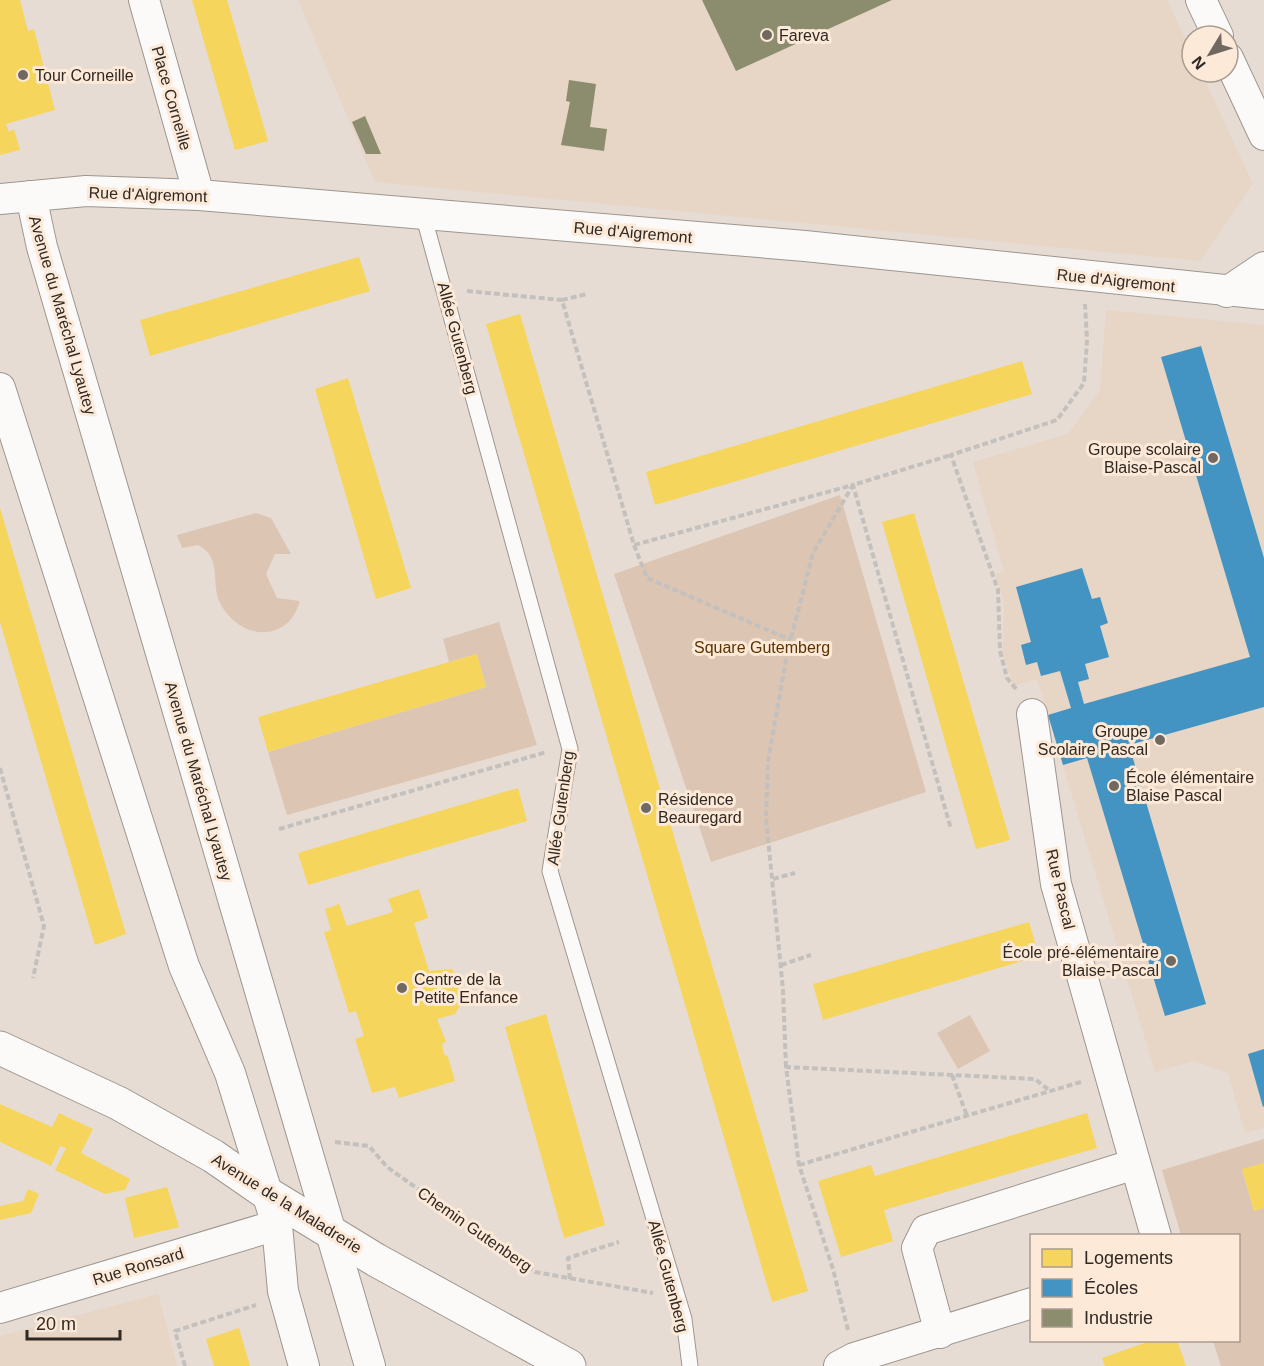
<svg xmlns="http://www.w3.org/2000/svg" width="1264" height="1366" font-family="Helvetica,sans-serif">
<rect width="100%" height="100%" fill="#e6dcd3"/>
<g fill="#e7d5c5">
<polygon points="298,0 1167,0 1192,53 1192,72 1201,72 1253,184 1200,261 375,182"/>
<polygon points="1106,310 1264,325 1264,1128 1245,1133 1228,1073 1194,1061 1155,1072 1037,679 1014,686 1003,655 1004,602 996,574 1004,571 973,462 1068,434 1100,390"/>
<polygon points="158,1294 177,1366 0,1366 0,1336"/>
</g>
<g fill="#dcc6b3">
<polygon points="840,495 926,792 711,862 614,574"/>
<path d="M256,513L271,518L291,554H275L266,574L277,598L300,601C297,611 291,622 282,627C258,641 231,625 220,603C210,582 223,558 198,545L182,548L177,535Z"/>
<polygon points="499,622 537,745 287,815 268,752 486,687 477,654 449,662 443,639"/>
<polygon points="970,1015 990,1051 958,1069 937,1033"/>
<polygon points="1264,1139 1264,1163 1242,1170 1254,1211 1264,1208 1264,1366 1221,1366 1213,1341 1238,1340 1238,1236 1181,1235 1162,1170"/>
</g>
<g fill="#f6d55c">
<polygon points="0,0 20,0 28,31 34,29 55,110 6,124 9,132 14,129 20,150 0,155"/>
<polygon points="192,0 227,0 268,141 235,150"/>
<polygon points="359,257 370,291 150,356 140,320"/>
<polygon points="520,314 808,1291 772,1302 486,324"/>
<polygon points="1022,361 1032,394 655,505 646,472"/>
<polygon points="348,378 411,588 376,599 315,389"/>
<polygon points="0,508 126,934 95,945 0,622"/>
<polygon points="914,513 1010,840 976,849 882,522"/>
<polygon points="477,654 486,687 268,752 258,717"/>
<polygon points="518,788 527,821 308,885 298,853"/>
<polygon points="419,889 428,918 414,923 429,971 452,969 459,979 465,997 455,1014 437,1019 446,1042 442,1044 444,1054 448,1057 455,1081 399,1098 395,1087 372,1093 355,1039 364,1036 356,1011 349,1013 324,932 331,930 325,909 339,904 347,926 393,912 388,899"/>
<polygon points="1029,922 1039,956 823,1020 813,984"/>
<polygon points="546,1014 605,1225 564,1238 505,1027"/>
<polygon points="0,1104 52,1127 59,1113 93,1129 81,1153 130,1179 125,1190 105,1194 55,1170 66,1148 60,1146 51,1166 0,1142"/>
<polygon points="1087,1113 1097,1148 884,1210 893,1241 841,1257 818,1181 871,1165 875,1176"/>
<polygon points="1264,1163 1264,1208 1254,1211 1242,1169"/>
<polygon points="167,1187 179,1227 134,1238 125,1198"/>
<polygon points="28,1189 39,1194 31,1213 0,1220 0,1206 23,1201"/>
<polygon points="239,1328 250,1366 214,1366 206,1339"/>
<polygon points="1153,1340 1177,1340 1186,1366 1105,1366 1102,1358"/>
</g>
<g fill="#4393c3">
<polygon points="1201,346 1264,558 1264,707 1129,745 1206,1004 1165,1016 1087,758 1063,765 1048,715 1071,708 1060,671 1041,676 1037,662 1026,665 1021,645 1031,642 1016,587 1082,568 1092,599 1100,597 1108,623 1100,626 1109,657 1085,664 1089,679 1078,682 1084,704 1250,657 1161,357"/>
<polygon points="1264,1049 1264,1106 1263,1107 1248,1054"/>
</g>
<g fill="#8c8c6e">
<polygon points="702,0 892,0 736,71"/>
<polygon points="569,80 596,84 590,127 607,129 604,151 561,145 570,102 566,101"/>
<polygon points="365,116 381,154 366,154 352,122"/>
</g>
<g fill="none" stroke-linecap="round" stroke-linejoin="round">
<defs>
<polyline id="lane" points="423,214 570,749 550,871 684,1319 690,1366"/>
<g id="street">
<polyline points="144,0 199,195"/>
<polyline points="1201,0 1218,36"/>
<polyline points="1228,58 1264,135"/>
<polyline points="31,196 42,247 370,1366"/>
<polyline points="0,199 86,191 199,195 805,246 1264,294"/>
<polyline points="1227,292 1264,267"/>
<polyline points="0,388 184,966 230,1073 277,1225 283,1291 304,1366"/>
<polyline points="1032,714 1056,884 1156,1236"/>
<polyline points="0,1308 277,1225"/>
<polyline points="940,1333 917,1248 926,1230 1135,1164"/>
<polyline points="839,1366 854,1358 1032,1303"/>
</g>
<polyline id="primary" points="0,1048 118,1103 213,1156 268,1194 376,1260 569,1366"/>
</defs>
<use href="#lane" stroke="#9d968f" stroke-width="17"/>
<use href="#street" stroke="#9d968f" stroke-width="32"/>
<use href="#primary" stroke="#9d968f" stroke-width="35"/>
<g stroke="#c3c0bd" stroke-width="4" stroke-dasharray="6 3" stroke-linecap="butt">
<polyline points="467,291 562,300 634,545 853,485 951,829"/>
<polyline points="562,300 587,294"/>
<polyline points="634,545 647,578 791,640"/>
<polyline points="1016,689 1007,678 1000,651 998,590 951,455 1057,420 1084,383 1087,340 1085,304"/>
<polyline points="0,768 44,926 33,978"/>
<polyline points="279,829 547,752"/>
<polyline points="773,879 795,873"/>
<polyline points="781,965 811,955"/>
<polyline points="786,1067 783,990 766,818 768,761 787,654 813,553 853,485 951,455"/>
<polyline points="952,1075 967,1116"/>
<polyline points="335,1142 369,1146 387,1167 535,1272 653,1293"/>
<polyline points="799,1165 1081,1082"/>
<polyline points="570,1279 568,1258 619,1242"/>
<polyline points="848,1330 833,1269 799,1165 786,1067 1035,1079 1050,1091"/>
<polyline points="185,1366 175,1331 256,1305"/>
</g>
<use href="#lane" stroke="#fbfaf8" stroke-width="15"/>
<use href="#street" stroke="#fbfaf8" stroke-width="30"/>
<use href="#primary" stroke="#fbfaf8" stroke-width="33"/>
</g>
<g fill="#706861" stroke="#fce9d8" stroke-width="2">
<circle cx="767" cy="35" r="6"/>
<circle cx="23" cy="75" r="6"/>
<circle cx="1213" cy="458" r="6"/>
<circle cx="1160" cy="740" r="6"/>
<circle cx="1114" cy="786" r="6"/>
<circle cx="646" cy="808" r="6"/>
<circle cx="1171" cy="961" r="6"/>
<circle cx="402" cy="988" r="6"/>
</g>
<g text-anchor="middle" stroke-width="6" stroke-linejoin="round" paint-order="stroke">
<g font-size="16" fill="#302923" stroke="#fce9d8" text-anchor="start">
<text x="779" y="41">Fareva</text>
<text x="35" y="81">Tour Corneille</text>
<text x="1201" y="455" text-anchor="end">Groupe scolaire<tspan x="1201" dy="18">Blaise-Pascal</tspan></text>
<text x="1148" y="737" text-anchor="end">Groupe<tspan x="1148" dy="18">Scolaire Pascal</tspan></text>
<text x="1126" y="783">École élémentaire<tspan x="1126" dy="18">Blaise Pascal</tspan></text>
<text x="658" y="805">Résidence<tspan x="658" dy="18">Beauregard</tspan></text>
<text x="1159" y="958" text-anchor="end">École pré-élémentaire<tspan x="1159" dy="18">Blaise-Pascal</tspan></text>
<text x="414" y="985">Centre de la<tspan x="414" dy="18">Petite Enfance</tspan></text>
</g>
<g font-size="16" fill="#302923" stroke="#fce9d8">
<text transform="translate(172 98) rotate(74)" y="6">Place Corneille</text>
<text transform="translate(148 194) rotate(2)" y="6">Rue d'Aigremont</text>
<text transform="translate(633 232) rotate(5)" y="6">Rue d'Aigremont</text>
<text transform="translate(1116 280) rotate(6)" y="6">Rue d'Aigremont</text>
<text transform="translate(63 315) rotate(74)" y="6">Avenue du Maréchal Lyautey</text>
<text transform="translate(458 338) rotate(75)" y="6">Allée Gutenberg</text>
<text transform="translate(199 781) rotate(74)" y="6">Avenue du Maréchal Lyautey</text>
<text transform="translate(560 808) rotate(-82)" y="6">Allée Gutenberg</text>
<text transform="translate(1061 889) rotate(77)" y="6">Rue Pascal</text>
<text transform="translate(287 1203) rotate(32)" y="6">Avenue de la Maladrerie</text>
<text transform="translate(475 1229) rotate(35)" y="6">Chemin Gutenberg</text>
<text transform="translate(138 1266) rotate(-17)" y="6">Rue Ronsard</text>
<text transform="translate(669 1276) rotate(75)" y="6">Allée Gutenberg</text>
</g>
<g font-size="16" fill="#5c3200" stroke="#fce9d8">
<text x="762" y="653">Square Gutemberg</text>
</g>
</g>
<rect x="1030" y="1234" width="210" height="108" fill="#fce9d8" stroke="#aa9c90" stroke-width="1.5"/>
<rect x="1042" y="1249" width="30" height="18" fill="#f6d55c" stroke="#aa9c90" stroke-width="1.5"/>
<text x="1084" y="1264" font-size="18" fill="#302923">Logements</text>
<rect x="1042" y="1279" width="30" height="18" fill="#4393c3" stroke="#aa9c90" stroke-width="1.5"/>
<text x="1084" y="1294" font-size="18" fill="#302923">Écoles</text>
<rect x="1042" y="1309" width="30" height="18" fill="#8c8c6e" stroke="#aa9c90" stroke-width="1.5"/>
<text x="1084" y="1324" font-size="18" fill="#302923">Industrie</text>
<g transform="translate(1210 54) rotate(232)"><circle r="28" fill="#fce9d8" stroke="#aa9c90" stroke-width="1.5"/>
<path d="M0-4.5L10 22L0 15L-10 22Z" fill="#706861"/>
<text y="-9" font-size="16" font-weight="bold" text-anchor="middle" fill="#302923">N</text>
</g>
<path d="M27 1330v9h93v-9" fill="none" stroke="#302923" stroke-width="3"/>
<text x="36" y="1330" font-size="18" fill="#302923" stroke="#fce9d8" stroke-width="4.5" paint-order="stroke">20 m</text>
</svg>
